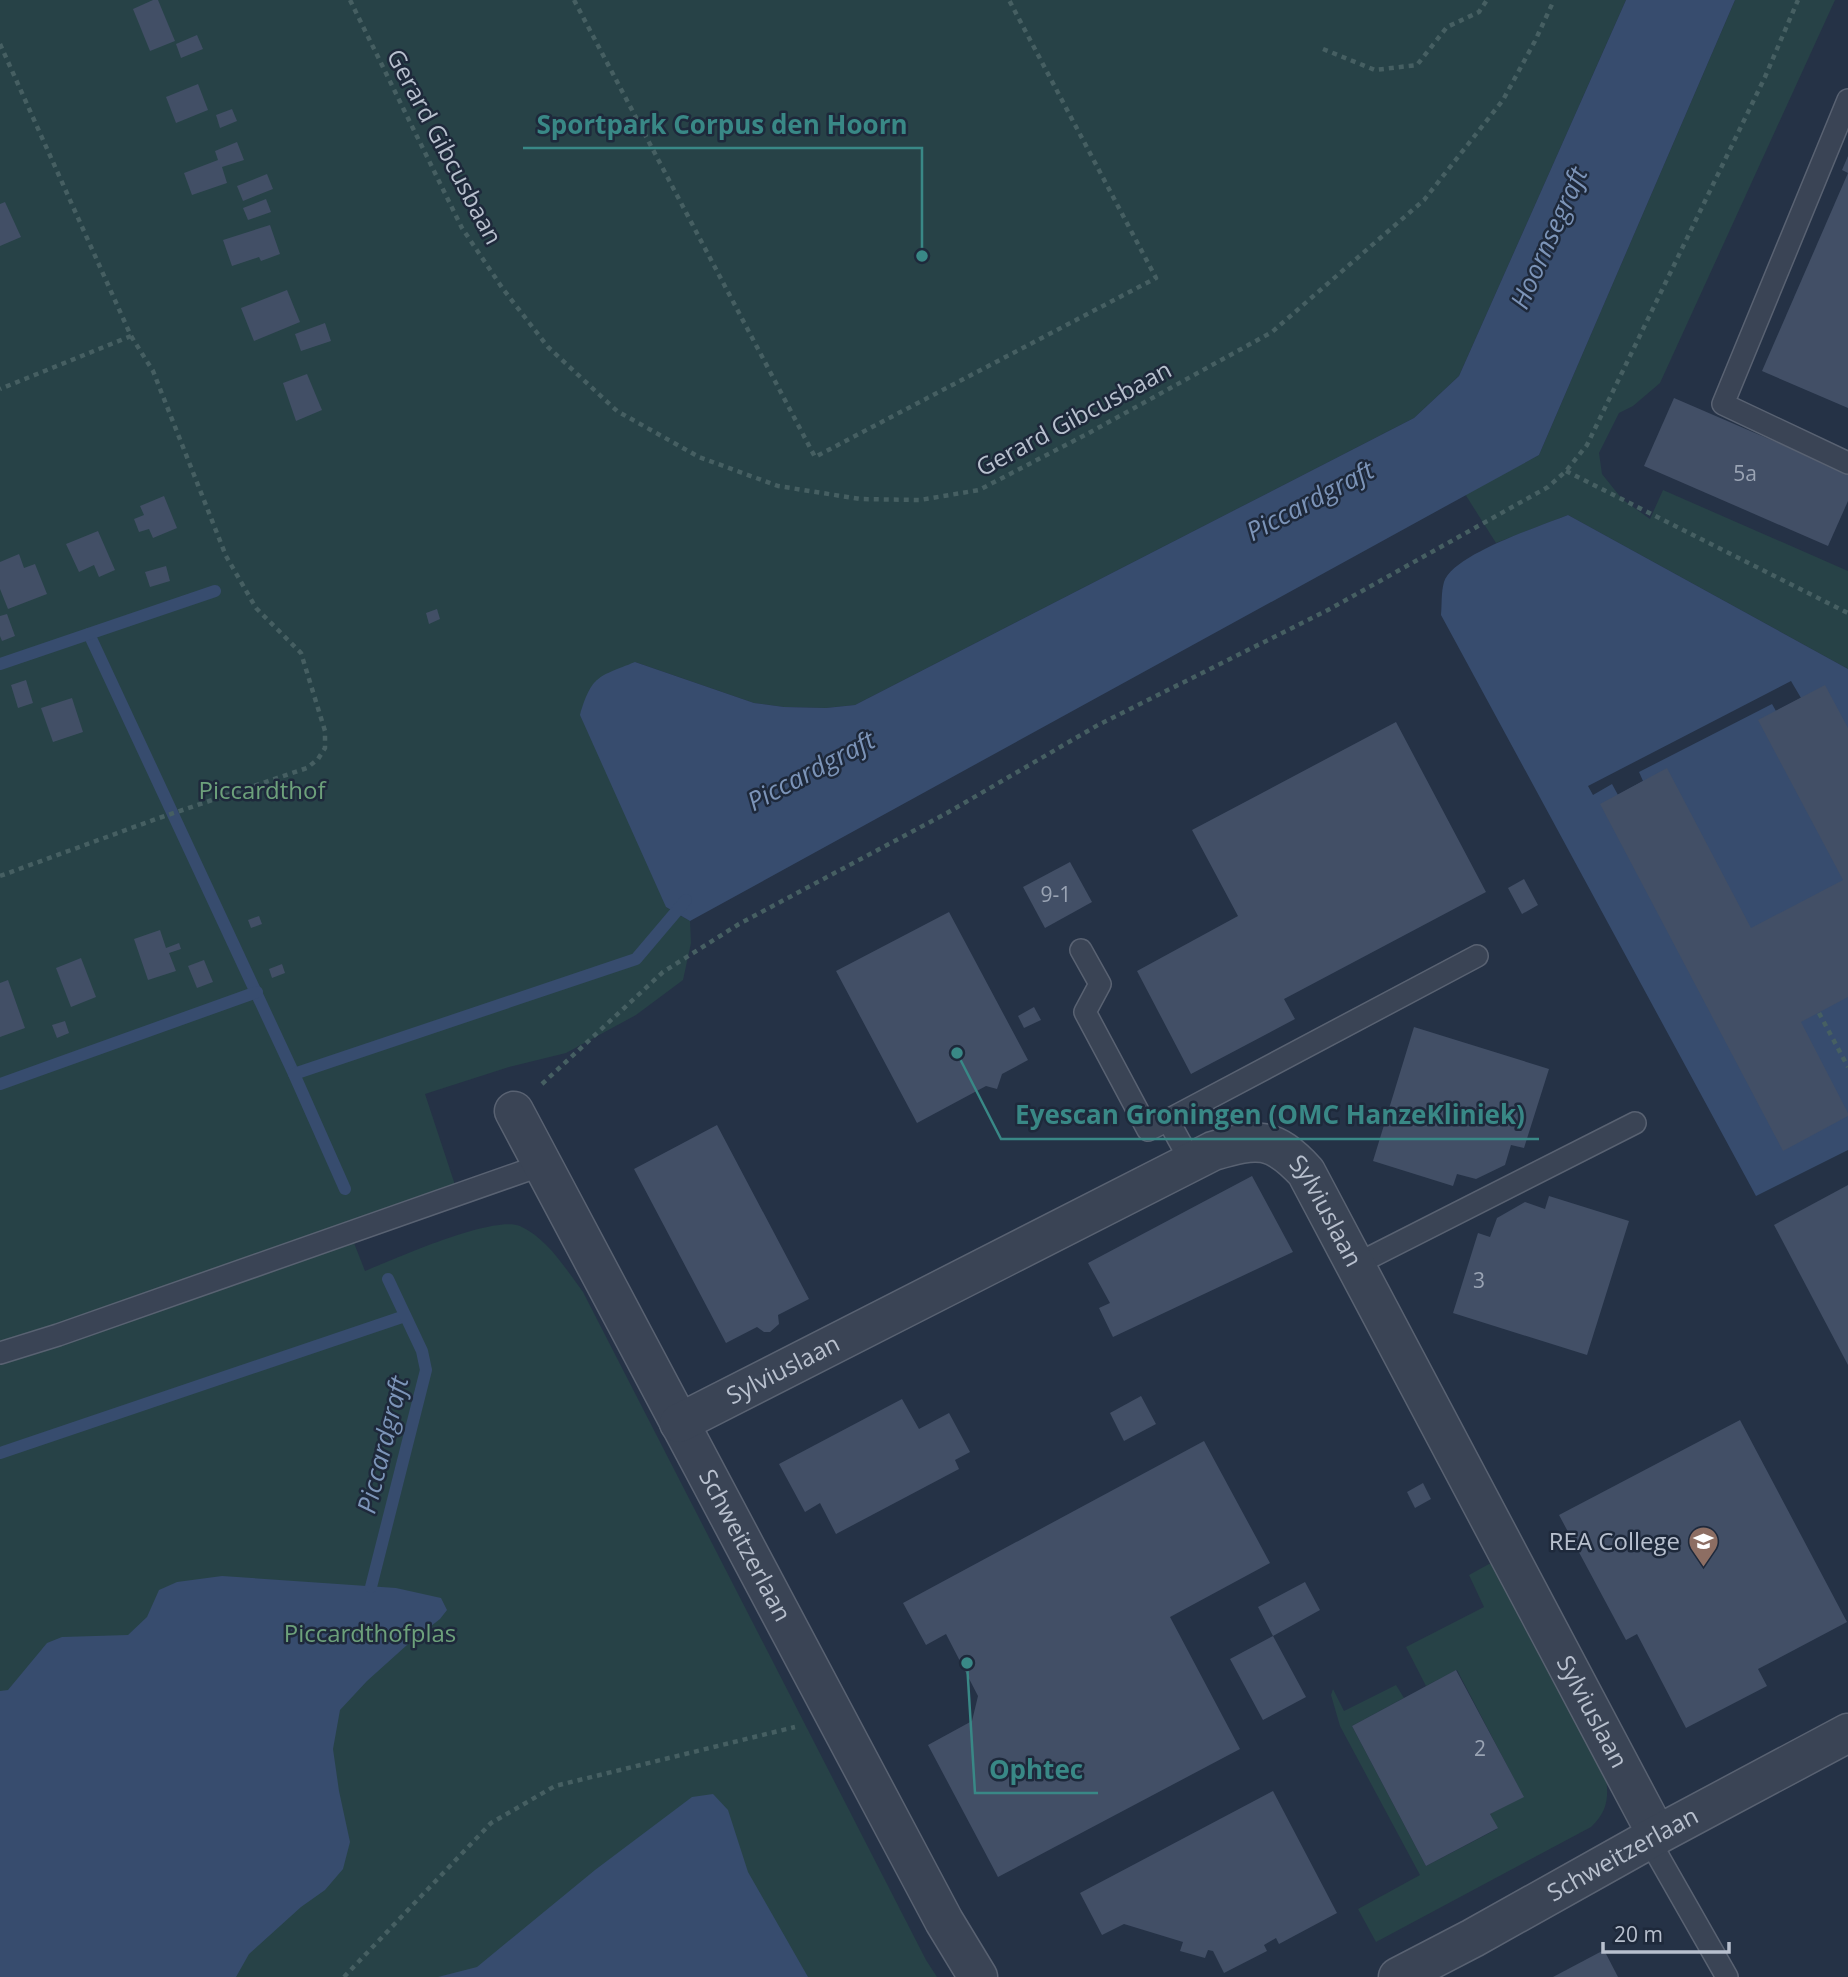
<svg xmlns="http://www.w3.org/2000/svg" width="1848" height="1977" font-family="'Open Sans',sans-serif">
<rect width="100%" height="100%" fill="#253246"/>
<g fill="#274247">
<path d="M0,0H1626L1459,376L1414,418L855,705L826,708L784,707L754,703L635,662L666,907L690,921L691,943L683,980L636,1015L566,1053L509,1067L425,1094L458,1194L352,1238L365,1271C395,1259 492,1215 520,1226C548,1239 565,1268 583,1292L926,1960L937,1977H0Z"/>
<polygon points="1735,0 1835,0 1660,383 1633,406 1619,413 1599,453 1602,474 1622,499 1650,519 1663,490 1848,571 1848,669 1568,515 1496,543 1465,494 1539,455"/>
<path d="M1489,1564L1498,1565L1605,1772C1609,1795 1609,1810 1591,1827L1376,1942L1358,1909L1420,1875L1340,1726L1331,1695L1333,1689L1344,1711L1396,1685L1404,1698L1352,1726L1426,1866L1497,1829L1490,1814L1523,1796L1457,1670L1426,1686L1406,1647L1484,1607L1469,1575Z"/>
</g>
<g fill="#374c6e">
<path d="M1626,0H1735L1539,455L690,921L666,907L580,715C592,675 598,677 635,662L754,703L784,707L826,708L855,705L1414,418L1459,376Z"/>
<path d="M1568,515L1848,669V1150L1756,1196L1441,615C1442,605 1441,592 1444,582C1453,554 1541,526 1568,515Z"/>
<polygon points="222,1576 396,1588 441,1598 447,1610 440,1619 407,1645 367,1681 340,1710 333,1749 339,1791 350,1842 343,1869 325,1890 301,1907 249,1954 236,1977 0,1977 0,1691 8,1690 47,1643 62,1637 128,1635 147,1617 159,1590 177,1582"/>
<polygon points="713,1794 728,1810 748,1872 808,1977 438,1977 477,1967 595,1870 692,1797"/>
</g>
<polygon fill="#253246" points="1791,681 1801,698 1776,711 1772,704 1639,772 1643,781 1618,795 1612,784 1593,795 1588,786"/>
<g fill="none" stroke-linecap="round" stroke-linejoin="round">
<g stroke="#374c6e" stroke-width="12">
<polyline points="89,634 294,1074"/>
<polyline points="0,664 215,591"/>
<polyline points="0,1084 257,992"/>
<polyline points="345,1189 294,1074 636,959 686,900"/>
<polyline points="0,1453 405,1316"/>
<polyline points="371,1587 426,1370 422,1351 388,1279"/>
</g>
</g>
<g fill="#424f66">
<polygon points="153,0 158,0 175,41 150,51 133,9"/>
<polygon points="197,35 203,49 181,58 176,44"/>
<polygon points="198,84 208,110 176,123 166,97"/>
<polygon points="232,109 237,121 220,128 216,115"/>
<polygon points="237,142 244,160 222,167 227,183 192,195 184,173 218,160 215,151"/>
<polygon points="1848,156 1848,173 1842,170"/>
<polygon points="1848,173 1848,408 1762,371"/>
<polygon points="267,174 273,189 243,201 237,186"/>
<polygon points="266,199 271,212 248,220 243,208"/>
<polygon points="5,202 21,237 0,246 0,204"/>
<polygon points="270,225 280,254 261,261 259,257 232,266 223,240"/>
<polygon points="287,290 300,322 254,341 241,308"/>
<polygon points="325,323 331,341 301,351 295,334"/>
<polygon points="307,374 322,410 296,421 283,383"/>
<polygon points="1674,398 1848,473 1848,501 1828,546 1644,466"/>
<polygon points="164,496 177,528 153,538 149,529 139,532 134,519 144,515 140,506"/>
<polygon points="98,531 115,570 99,577 94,565 79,572 66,544"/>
<polygon points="19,554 24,568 35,564 47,594 8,609 0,589 0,562"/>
<polygon points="166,566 170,581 150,587 145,572"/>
<polygon points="437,609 440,619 429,624 426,613"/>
<polygon points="7,614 15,636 2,641 0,636 0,616"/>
<polygon points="26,680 33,703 18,708 11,685"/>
<polygon points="1825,685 1848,728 1848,997 1801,1022 1848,1113 1848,1116 1783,1151 1600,804 1667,768 1751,928 1843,880 1758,720"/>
<polygon points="72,698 83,732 53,742 41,708"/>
<polygon points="1396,722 1486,892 1284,999 1295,1019 1191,1074 1137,971 1238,916 1192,830"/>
<polygon points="1070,862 1092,902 1045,928 1023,887"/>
<polygon points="1524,879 1538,905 1522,914 1508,888"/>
<polygon points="949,912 1028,1060 1002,1074 997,1089 986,1086 917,1123 836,971"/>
<polygon points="259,916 262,924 251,928 248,920"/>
<polygon points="160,930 166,948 179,943 181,949 169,953 176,971 148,980 134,939"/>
<polygon points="81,958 96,997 71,1007 56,968"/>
<polygon points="204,960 213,982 197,988 188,966"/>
<polygon points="282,964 285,973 272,978 269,969"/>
<polygon points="8,980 25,1028 0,1037 0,983"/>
<polygon points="1034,1007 1041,1020 1024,1028 1018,1016"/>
<polygon points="65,1021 69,1033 57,1038 52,1025"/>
<polygon points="1414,1027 1549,1069 1524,1148 1511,1145 1505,1165 1476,1179 1457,1174 1453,1186 1373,1161"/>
<polygon points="717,1125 809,1299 778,1315 779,1324 770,1332 764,1332 757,1327 726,1343 634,1169"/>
<polygon points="1252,1176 1293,1252 1113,1337 1099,1308 1110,1303 1088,1263"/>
<polygon points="1848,1185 1848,1365 1774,1225"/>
<polygon points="1549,1196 1629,1221 1587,1355 1453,1313 1478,1233 1490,1237 1497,1218 1525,1202 1545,1209"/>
<polygon points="1141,1396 1156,1424 1124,1441 1110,1413"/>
<polygon points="902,1399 919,1429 949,1413 970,1452 955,1460 959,1469 836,1534 820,1503 805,1512 779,1464"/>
<polygon points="1740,1420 1847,1622 1758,1669 1767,1686 1686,1728 1637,1634 1626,1640 1559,1515"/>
<polygon points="1204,1441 1270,1563 1170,1617 1240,1749 998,1877 928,1745 972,1721 978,1696 946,1634 926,1645 903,1603"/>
<polygon points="1423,1483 1431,1499 1415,1508 1407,1492"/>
<polygon points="1305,1582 1320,1610 1273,1636 1306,1697 1263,1720 1230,1659 1273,1636 1258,1607"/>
<polygon points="1456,1670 1524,1797 1490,1814 1498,1828 1426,1866 1352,1726"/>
<polygon points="1273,1791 1337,1913 1279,1944 1276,1938 1264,1945 1267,1951 1224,1973 1213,1951 1208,1950 1205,1958 1180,1951 1183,1942 1124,1924 1102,1935 1080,1893"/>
<polygon points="1604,1950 1618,1977 1553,1977"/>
</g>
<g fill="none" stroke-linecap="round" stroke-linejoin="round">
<defs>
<g id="lane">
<polyline points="1848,100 1723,404 1848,463"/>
<polyline points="1081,950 1100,984 1085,1012 1148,1130 1168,1120 1191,1162"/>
<polyline points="1168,1120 1477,956"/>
<polyline points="1355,1265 1635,1123"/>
<polyline points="0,1353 58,1335 542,1165"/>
<polyline points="1649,1840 1727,1977"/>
</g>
<g id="street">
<path id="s1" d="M514,1111L944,1921L978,1977"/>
<path id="s2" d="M679,1423L1213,1151C1257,1138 1273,1136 1306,1172L1657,1835"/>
<path id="s3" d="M1398,1977L1473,1938L1657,1835L1848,1733"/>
</g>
</defs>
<use href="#lane" stroke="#596272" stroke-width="24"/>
<use href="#street" stroke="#596272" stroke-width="41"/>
<g stroke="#465f62" stroke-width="4.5" stroke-dasharray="5 5" stroke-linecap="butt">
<polyline points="350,0 462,228 503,289 548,347 617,411 699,457 778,486 860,499 920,500 979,490 1087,434 1272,332 1424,200 1503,100 1535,41 1554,0"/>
<polyline points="574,0 815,457 1156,278 1009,0"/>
<polyline points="0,44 131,336 0,389"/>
<polyline points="1323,49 1375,70 1417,65 1447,27 1479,12 1487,0"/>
<polyline points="1566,471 1848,613"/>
<polyline points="0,876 156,819 307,768 318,759 325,748 325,731 301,653 256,608 226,556 153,371 131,336"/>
<polyline points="1819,1013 1848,1067"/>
<polyline points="542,1084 663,972 739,924 947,813 1098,725 1328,610 1548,487 1566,471 1587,445 1765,77 1798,0"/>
<polyline points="344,1977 491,1823 555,1786 795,1727"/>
</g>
<use href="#lane" stroke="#3a4455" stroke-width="21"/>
<use href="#street" stroke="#3a4455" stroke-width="38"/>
</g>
<defs>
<symbol id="university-pin" viewBox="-11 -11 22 30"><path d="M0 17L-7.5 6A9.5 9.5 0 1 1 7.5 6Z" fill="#8d6e63" stroke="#1e293b"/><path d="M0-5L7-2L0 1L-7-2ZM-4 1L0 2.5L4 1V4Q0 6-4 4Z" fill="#fff"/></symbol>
</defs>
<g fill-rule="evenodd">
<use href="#university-pin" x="1686" y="1524" width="35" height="47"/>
</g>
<g text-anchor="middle" stroke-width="5" stroke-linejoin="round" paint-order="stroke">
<g font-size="21" fill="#9aa4b4">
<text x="1745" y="481">5a</text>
<text x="1056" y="902">9-1</text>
<text x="1479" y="1288">3</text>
<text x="1480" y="1756">2</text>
</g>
<g font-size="24" fill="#b8c0ce" stroke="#1e293b">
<text transform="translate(444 147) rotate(62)" y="8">Gerard Gibcusbaan</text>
<text transform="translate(1074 419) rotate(-28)" y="8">Gerard Gibcusbaan</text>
<text dy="8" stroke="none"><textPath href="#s2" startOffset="747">Sylviuslaan</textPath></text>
<text dy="8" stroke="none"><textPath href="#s2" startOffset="117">Sylviuslaan</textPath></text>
<text dy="8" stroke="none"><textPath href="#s1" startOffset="492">Schweitzerlaan</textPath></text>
<text dy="8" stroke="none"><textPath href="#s2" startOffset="1314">Sylviuslaan</textPath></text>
<text dy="8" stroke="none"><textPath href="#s3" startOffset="256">Schweitzerlaan</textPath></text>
</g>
<g font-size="24" fill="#6da17b" stroke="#1e293b">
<text x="262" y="799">Piccardthof</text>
<text x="370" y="1642">Piccardthofplas</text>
</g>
<g font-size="24" fill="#b8c0ce" stroke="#1e293b" text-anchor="end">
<text x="1680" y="1550">REA College</text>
</g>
<g font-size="26" font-style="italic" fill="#7c94b8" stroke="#1e293b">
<text transform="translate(1549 238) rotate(-66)" y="9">Hoornsegraft</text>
<text transform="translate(1310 501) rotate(-28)" y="9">Piccardgraft</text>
<text transform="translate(811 771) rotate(-28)" y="9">Piccardgraft</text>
<text transform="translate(383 1445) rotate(-76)" y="9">Piccardgraft</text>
</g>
</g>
<path fill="none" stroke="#398886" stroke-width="2.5" d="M922 256L922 148H523M957 1053L1001 1139H1539M967 1663L975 1793H1098"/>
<g fill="#398886" stroke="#1e293b" stroke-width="2.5">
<circle cx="922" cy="256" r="7"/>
<circle cx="957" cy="1053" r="7"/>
<circle cx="967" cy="1663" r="7"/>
</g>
<g font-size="26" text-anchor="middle" font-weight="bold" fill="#398886" stroke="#1e293b" stroke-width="5" stroke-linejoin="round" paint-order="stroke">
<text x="722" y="134">Sportpark Corpus den Hoorn</text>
<text x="1270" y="1124">Eyescan Groningen (OMC HanzeKliniek)</text>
<text x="1036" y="1779">Ophtec</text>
</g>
<path d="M1603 1942v10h126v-10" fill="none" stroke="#b8c0ce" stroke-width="3.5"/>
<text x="1614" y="1942" font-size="21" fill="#b8c0ce" stroke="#1e293b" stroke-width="5" paint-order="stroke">20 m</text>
</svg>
